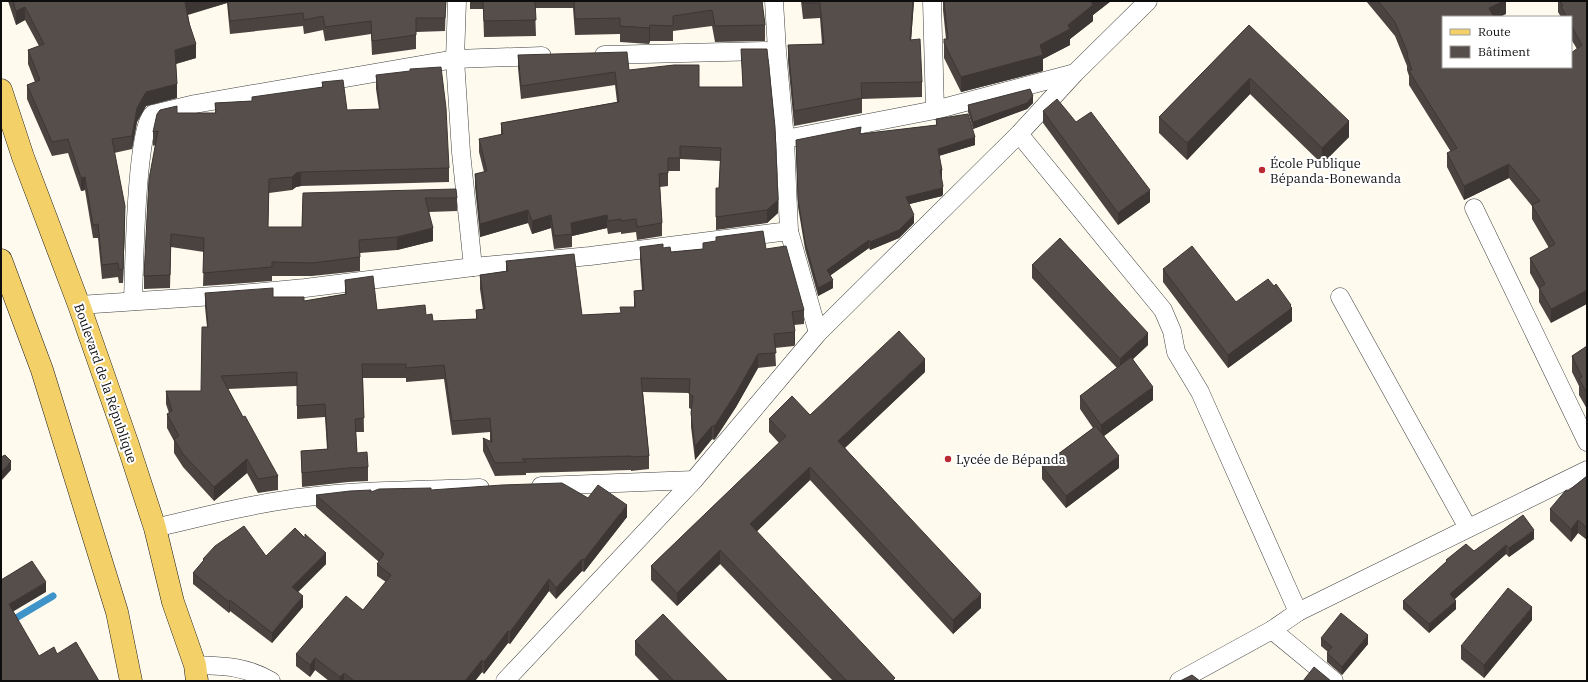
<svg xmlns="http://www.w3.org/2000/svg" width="1588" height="682" font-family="'IBM Plex Serif',serif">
<rect width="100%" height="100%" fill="#fefbee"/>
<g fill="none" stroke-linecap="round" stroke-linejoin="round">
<polyline stroke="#3e93c9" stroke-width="7" points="1,627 53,596"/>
<defs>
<g id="minor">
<polyline points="457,1 455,59 461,152 473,267"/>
<polyline points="932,1 935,110"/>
<polyline points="604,55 766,51"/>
<polyline points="1019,134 1163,310 1172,331 1176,352 1200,392 1298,612"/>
<polyline points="785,139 935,110 1075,73"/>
<polyline points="1474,208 1587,442"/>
<polyline points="789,231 818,333"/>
<polyline points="1340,297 1468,528"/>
<path d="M133,301C134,274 136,125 153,114L195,104L455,59L542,56"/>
<polyline points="79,305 229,295 305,288 473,267 590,256 789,231 785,139 777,51 774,1"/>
<polyline points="541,486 694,480"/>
<path d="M155,528C205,516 255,503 307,497C364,490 422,490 480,488"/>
<polyline points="1272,630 1334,681"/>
<path d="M195,665C225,666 245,666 271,681"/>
<polyline points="505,681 694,480 818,333 1019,134 1075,73 1148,1"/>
<polyline points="1179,681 1272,630 1298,612 1587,470"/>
</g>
<g id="primary">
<polyline points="1,90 23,157 79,305 128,445 155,528 173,602 195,665 197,681"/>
<polyline points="1,260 42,370 117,612 131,681"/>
</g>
</defs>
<use href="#minor" stroke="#404040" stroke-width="19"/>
<use href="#primary" stroke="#1e1e1e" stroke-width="23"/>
<use href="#minor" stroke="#fff" stroke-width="18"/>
<use href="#primary" stroke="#f4d069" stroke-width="22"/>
</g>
<g fill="#4a4340">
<polygon points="8,1 446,1 445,31 416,32 416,49 372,55 371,34 325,41 323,30 304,34 303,26 230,34 227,3 188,15 196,58 176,64 177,98 146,106 137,122 132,149 114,153 125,220 123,283 119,283 118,277 102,279 98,238 93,238 85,190 81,191 68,153 52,156 27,99 27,85 35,82 28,64 28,50 39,46 25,20 16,25"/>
<polygon points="470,1 762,1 765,25 765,41 715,42 712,26 673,31 673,41 650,41 649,44 620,42 620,34 575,35 573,8 535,8 536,36 484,37 483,9 470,9"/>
<polygon points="801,1 914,1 911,40 922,82 922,97 862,99 862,113 794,126 788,61 788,45 822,44 820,18 803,19"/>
<polygon points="943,1 1111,1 1093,15 1093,21 1070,39 1070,45 1043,59 1043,71 961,92 944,58 944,39 946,39 943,10"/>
<polygon points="1366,1 1506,1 1506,14 1443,17 1443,67 1571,67 1577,49 1571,39 1571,17 1561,17 1558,12 1558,1 1587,1 1551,323 1539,302 1539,289 1530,273 1530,258 1549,248 1532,219 1532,206 1509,178 1464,200 1447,167 1447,153 1451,152 1409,85 1409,76 1407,70 1407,66 1395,36"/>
<polygon points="1249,25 1349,137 1322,164 1250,94 1187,160 1159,133 1159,117"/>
<polygon points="741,49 778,213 767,223 716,230 716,188 719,188 720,161 680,159 680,171 668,171 668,186 660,187 662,223 662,236 637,240 636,232 621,234 621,232 608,234 607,228 572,236 572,247 554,249 551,228 532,234 528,223 480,237 475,187 475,174 484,172 479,152 479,139 501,135 501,123 617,102 615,85 521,99 518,68 518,55 629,70 699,87 743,87"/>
<polygon points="376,75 449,168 449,182 301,186 296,187 292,190 269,193 268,227 302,227 303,193 457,198 457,211 429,212 433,241 397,250 360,253 360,271 312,276 272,276 272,281 203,286 204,252 171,247 170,288 144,289 144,276 155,145 153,146 153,132 177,113 215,113 215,103 252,101 322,87 322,82 347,110 379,109 376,89"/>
<polygon points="1033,103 1027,109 973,129 968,112 968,105"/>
<polygon points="1043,111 1150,202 1118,225 1043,123"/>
<polygon points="936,119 975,145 939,156 942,177 941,178 943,194 942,196 909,204 914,223 899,238 870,250 869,248 830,275 833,288 818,296 805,249 798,207 796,140 861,134 936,125"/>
<polygon points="703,243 766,249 804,310 804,324 794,325 795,344 794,346 775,348 776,366 758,368 736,407 716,438 714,440 712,439 695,460 691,427 691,409 689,408 689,393 643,392 649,456 649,469 631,471 631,470 526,473 526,475 495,476 483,451 483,438 490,442 490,432 452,435 444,379 406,382 406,378 363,378 364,432 356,432 357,453 368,467 368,481 348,482 302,487 301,451 327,449 325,417 297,419 297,386 228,389 243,417 278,476 278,490 258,493 247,473 214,501 183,467 174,453 174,441 167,428 167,414 169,413 166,404 166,391 201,391 207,327 205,307 205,293 273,297 304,301 345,294 345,280 377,310 426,315 433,321 476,319 476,310 483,310 480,289 480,275 506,271 506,261 582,315 620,313 634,307 634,291 642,290 640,260 640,247 663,248 671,252 703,249"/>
<polygon points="1032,265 1148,345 1133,359 1153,400 1104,436 1119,468 1066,508 1042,479 1042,466 1093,428 1080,409 1080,396 1117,368 1032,278"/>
<polygon points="1163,269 1236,302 1291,307 1292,321 1228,368 1163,282"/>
<polygon points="1587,346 1587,409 1579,395 1579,386 1572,372 1572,356"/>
<polygon points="925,372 845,448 981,608 953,634 810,480 756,532 895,681 833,681 720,564 677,606 651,580 651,566 779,443 769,432 769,419 810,415"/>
<polygon points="1587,476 1587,540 1578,533 1571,542 1550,521 1550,509 1568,491"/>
<polygon points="431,490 588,498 627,517 584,572 582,571 556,599 549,591 510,644 508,643 484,674 482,672 475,681 329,681 315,670 310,677 296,666 296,654 363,610 386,582 377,576 377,564 379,562 316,507 316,495"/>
<polygon points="1534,539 1509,557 1506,554 1455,599 1456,609 1429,633 1403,609 1403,601 1446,562 1446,560 1474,551"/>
<polygon points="266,556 326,564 298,592 303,607 272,643 230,611 229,613 193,584 193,573 203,561 203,559"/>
<polygon points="1532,620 1484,678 1461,659 1461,646"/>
<polygon points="1321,638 1368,644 1342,675 1327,662 1327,653 1328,652 1321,646"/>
<polygon points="635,641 728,681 660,681 635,655"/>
</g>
<g fill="#3c3734">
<polygon points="188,1 227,1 227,3 185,15 185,2"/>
<polygon points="913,1 914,1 910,55 910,40"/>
<polygon points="1090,1 1111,1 1093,15 1093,21 1070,39 1070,45 1043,59 1043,71 961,92 961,77 1040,45 1068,25"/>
<polygon points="1504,1 1506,1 1506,14 1500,17 1489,17 1489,8"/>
<polygon points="25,7 25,20 16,25 16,11"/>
<polygon points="650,25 650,41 649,44 649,28"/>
<polygon points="196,44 196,58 175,64 175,50"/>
<polygon points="1250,78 1250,94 1187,160 1187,143"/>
<polygon points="177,84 177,98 146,106 137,122 132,149 132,136 137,108 146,92"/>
<polygon points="1033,96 1033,103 1027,109 973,129 973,122"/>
<polygon points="1349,121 1349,137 1322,164 1322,148"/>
<polygon points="975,137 975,145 938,156 938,149"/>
<polygon points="1509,164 1509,178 1464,200 1464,186"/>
<polygon points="940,170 942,170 942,177 940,178"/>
<polygon points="301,172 301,186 296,187 292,190 292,177 296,173"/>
<polygon points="85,177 85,190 81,191 81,178"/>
<polygon points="943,186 943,194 942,196 906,205 906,197"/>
<polygon points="1150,190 1150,202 1118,225 1118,213"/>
<polygon points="778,200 778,213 767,223 767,210"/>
<polygon points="125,206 125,220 123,283 123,269"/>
<polygon points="528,210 528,223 480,237 480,224"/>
<polygon points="551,215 551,228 532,234 532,221"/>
<polygon points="607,215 607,228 572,236 571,223"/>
<polygon points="914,215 914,223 899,238 870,250 870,242"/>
<polygon points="433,228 433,241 397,250 397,237"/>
<polygon points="869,240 869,248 827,278 827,270"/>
<polygon points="833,280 833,288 818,296 818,288"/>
<polygon points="1587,290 1587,304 1551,323 1551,309"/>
<polygon points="1291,305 1291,309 1292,308 1292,321 1228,368 1228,355"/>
<polygon points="795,331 795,344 794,346 794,332"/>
<polygon points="1148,333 1148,345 1120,371 1120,359"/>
<polygon points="758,354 758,368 736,407 714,440 714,426"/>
<polygon points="925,359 925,372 838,454 838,441"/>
<polygon points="1153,387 1153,400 1101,438 1101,425"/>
<polygon points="712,426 712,439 695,460 695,446"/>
<polygon points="1119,456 1119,468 1066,508 1066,496"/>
<polygon points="247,459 247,473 214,501 214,487"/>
<polygon points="11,461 11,470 1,481 1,472"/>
<polygon points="810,467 810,480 750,538 750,524"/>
<polygon points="627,505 627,517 584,572 584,560"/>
<polygon points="1578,520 1578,533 1571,542 1571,529"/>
<polygon points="1534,530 1534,539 1509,557 1509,548"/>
<polygon points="1506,545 1506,554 1450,603 1450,594"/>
<polygon points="720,550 720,564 677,606 677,593"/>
<polygon points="326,553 326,564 292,598 292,587"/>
<polygon points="582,559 582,571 556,599 556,588"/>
<polygon points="549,579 549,591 510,644 510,632"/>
<polygon points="46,582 46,592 9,614 9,604"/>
<polygon points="981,594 981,608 953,634 953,620"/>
<polygon points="303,596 303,607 272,643 272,633"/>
<polygon points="230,600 230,611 229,613 229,602"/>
<polygon points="1456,601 1456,609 1429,633 1429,624"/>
<polygon points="1532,607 1532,620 1484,678 1484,665"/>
<polygon points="508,631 508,643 484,674 484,662"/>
<polygon points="1368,635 1368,644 1342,675 1342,667"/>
<polygon points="315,658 315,670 310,677 310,665"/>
<polygon points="482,660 482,672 475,681 465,681"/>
<polygon points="344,673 344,681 340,681 340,677"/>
</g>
<g fill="#564e4a" stroke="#3c3734">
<polygon points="13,1 188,1 185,2 189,23 196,44 175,50 177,84 146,92 137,108 132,136 112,139 125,206 123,269 119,270 118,263 102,265 98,224 93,225 85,177 81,178 68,139 52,142 27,85 40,80 28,50 44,44 25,7 16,11"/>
<polygon points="228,1 446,1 445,18 416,18 416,35 372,41 371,21 325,27 323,16 304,20 303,13 230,21"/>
<polygon points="483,1 535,1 536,20 484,21"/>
<polygon points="574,1 762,1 765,25 715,26 712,10 673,16 673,26 650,25 649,28 620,26 620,18 575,19"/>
<polygon points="802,1 913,1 910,40 920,39 922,82 861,83 862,98 794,111 788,45 824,44 820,3 803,3"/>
<polygon points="944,1 1091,1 1093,5 1068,25 1070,29 1040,45 1043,55 961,77 944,43 944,39 948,39"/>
<polygon points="1378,1 1504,1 1489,8 1494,17 1443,17 1443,67 1571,67 1571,53 1582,45 1571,25 1571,17 1567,17 1561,7 1563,6 1560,1 1587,1 1587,290 1551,309 1539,288 1545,284 1530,258 1555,244 1532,205 1540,201 1509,164 1464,186 1447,153 1457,148 1409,71 1412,70 1407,55 1408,54 1395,22"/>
<polygon points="1249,25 1349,121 1322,148 1250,78 1187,143 1159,117"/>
<polygon points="741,49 767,49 775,127 778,200 767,210 716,217 716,188 719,188 721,148 680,146 680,158 668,158 668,173 659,174 662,223 637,227 636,219 621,221 621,219 608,221 607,215 571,223 572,234 554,236 551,215 532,221 528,210 480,224 475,174 487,171 479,139 503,134 501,123 619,102 615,72 521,86 518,55 627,52 629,70 674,65 699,65 699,87 743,87"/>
<polygon points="441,67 446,108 449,168 301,172 296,173 292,177 269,179 268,227 302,227 303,193 456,189 457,198 425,198 433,228 397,237 359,240 360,257 312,263 272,262 272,267 203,273 204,238 171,234 170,275 144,276 149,179 158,131 153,132 157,114 160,110 177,106 177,113 216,113 215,103 252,101 252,97 323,87 322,82 343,80 347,110 380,109 376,75 410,71 410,69"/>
<polygon points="1030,89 1033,96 1027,103 973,122 968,105"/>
<polygon points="1057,99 1076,122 1091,112 1150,190 1118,213 1043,111"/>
<polygon points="968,114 975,137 938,149 942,170 940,170 943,186 942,188 906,197 914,215 899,230 870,242 869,240 827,270 833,280 818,288 805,242 798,199 796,140 861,127 860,134 937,125 936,119"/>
<polygon points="763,231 766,249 786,246 804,310 792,312 795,331 794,332 774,334 776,353 758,354 736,393 716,424 714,426 712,426 695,446 691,413 693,396 689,394 690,379 641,378 649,456 631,457 631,456 522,459 526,462 495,463 483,438 492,442 490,418 452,421 444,365 406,368 406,364 362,364 364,418 355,419 357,453 367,452 368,467 348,468 302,473 301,451 328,449 325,404 297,406 297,372 221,376 243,417 245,416 278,476 258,479 247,459 214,487 183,454 174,439 179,436 167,414 172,411 166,391 201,391 202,327 208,327 205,293 273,288 273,297 304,297 304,301 346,294 345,280 373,276 377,310 425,305 426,315 432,314 433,321 477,319 476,310 485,309 480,275 508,271 506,261 574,254 582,315 621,313 620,307 635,307 634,291 644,290 640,247 663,244 663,248 670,247 671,252 703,249 703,243 716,241 716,237"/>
<polygon points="1060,238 1148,333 1120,359 1032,265"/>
<polygon points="1192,246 1236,302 1268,279 1274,286 1276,284 1291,305 1290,306 1292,308 1228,355 1163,269"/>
<polygon points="899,331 925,359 838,441 981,594 953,620 810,467 750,524 895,678 892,681 847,681 720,550 677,593 651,566 786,436 769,419 792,396 810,415"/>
<polygon points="1587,346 1587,393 1579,379 1582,377 1572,356"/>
<polygon points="1131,357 1153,387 1101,425 1080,396"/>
<polygon points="1096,426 1119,456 1066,496 1042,466"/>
<polygon points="5,455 11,461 1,472 1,457"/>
<polygon points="1587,476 1587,528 1578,520 1571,529 1550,509 1566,490 1568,491"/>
<polygon points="562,483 588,498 598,485 627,505 584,560 582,559 556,588 549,579 510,632 508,631 484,662 482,660 465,681 354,681 344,673 340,677 315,658 310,665 296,654 346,596 363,610 391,575 377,564 384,554 316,495 350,491 371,490 371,492 379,489 431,488 431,490 502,485"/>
<polygon points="1523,515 1534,530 1509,548 1506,545 1450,594 1456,601 1429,624 1403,601 1447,561 1446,560 1466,544 1474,551"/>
<polygon points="244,526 266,556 295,528 305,538 305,534 326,553 292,587 303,596 272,633 230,600 229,602 193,573 204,560 203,559 215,546"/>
<polygon points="32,561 46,582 9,604 39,656 54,647 57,654 76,642 99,681 13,681 12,680 10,681 1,681 1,580"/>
<polygon points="1508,588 1532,607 1484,665 1461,646"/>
<polygon points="1341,613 1368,635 1342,667 1327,653 1332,647 1321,638"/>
<polygon points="663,614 728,681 674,681 635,641"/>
<polygon points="1314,667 1331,681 1303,681"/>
<polygon points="1192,675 1200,681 1180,681"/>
</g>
<g fill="#b92a33" stroke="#fff" stroke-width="1.5">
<circle cx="1262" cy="170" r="4"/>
<circle cx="948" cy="459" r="4"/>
</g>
<g text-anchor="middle" stroke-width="4" stroke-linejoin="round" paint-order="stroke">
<g font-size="13" fill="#0d0d0d" stroke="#fff" text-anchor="start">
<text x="1270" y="168">École Publique<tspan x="1270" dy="15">Bépanda-Bonewanda</tspan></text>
<text x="956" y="464">Lycée de Bépanda</text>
</g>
<g font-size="13" fill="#0d0d0d" stroke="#fff">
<text transform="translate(106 383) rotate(71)" y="5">Boulevard de la République</text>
</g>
</g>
<rect width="1588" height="682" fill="none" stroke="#0d0d0d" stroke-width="4"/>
<rect x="1442" y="16" width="130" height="52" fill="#ffffff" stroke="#9e9e9e"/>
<rect x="1450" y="29" width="20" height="6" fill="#f4d069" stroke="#9e9e9e"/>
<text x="1478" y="36" font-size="12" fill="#0d0d0d">Route</text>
<rect x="1450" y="46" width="20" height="12" fill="#564e4a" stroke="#9e9e9e"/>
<text x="1478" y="56" font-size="12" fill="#0d0d0d">Bâtiment</text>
</svg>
